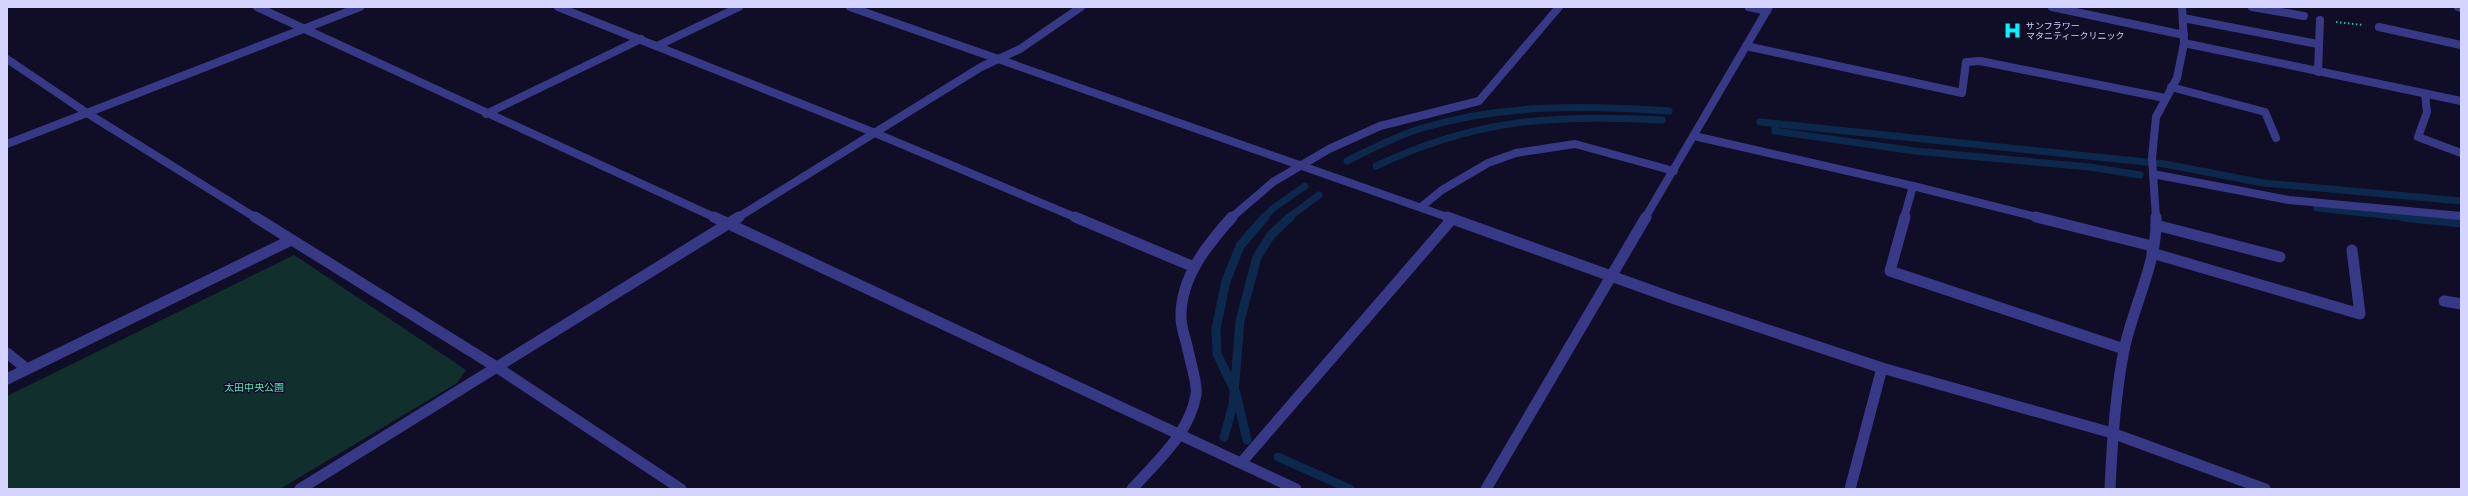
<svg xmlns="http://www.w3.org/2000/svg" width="2468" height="496" font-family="Helvetica,'Noto Sans JP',sans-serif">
<rect width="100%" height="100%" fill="#100e26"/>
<polygon fill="#11302d" points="294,255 466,370 457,383 280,489 7,489 7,396"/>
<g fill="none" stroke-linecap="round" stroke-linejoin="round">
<g stroke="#0c284c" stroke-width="7">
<polyline points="1760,122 2165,164 2263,183 2461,201"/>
<polyline points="1775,124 1775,131 1915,151 2090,167 2140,175"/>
<path d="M1347,161C1371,149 1396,136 1422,128C1502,104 1587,105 1669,111"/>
<path d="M1376,166C1476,119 1553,114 1662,120"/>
<polyline points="2317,208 2412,218"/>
<polyline points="1264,218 1272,209 1305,186"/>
<polyline points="1288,218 1319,195"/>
</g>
<g stroke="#0c284c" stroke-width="9">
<polyline points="2403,217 2461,223"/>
<polyline points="1224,437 1233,405 1240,321 1257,257 1271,235 1290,217"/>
<polyline points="1247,440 1236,393 1217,354 1216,329 1226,281 1240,246 1265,217"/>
<polyline points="1278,457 1350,489"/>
</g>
<polyline stroke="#2abca9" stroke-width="2" stroke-dasharray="1.5 2.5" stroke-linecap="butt" points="2336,22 2363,25"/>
<g stroke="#373987" stroke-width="8">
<polyline points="257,7 716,218"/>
<polyline points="558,7 875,133 1077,218"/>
<polyline points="1749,7 1767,11"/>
<polyline points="2052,7 2184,35"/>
<polyline points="2252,7 2304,16"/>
<polyline points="2458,7 2461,8"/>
<polyline points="2183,18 2318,44"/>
<polyline points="2379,27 2461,45"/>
<polyline points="2184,43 2461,101"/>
<polyline points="657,46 739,7"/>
<polyline points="1746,46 1962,93 1966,62 1980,61 2165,98"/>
<polyline points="7,59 87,113 256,218"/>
<polyline points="2318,72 2320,20"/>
<polyline points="2171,87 2265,112 2276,138"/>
<polyline points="2425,94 2427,112 2418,137 2461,153"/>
<polyline points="486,114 641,39"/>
<polyline points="1694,136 1913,186"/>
<polyline points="7,144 360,7"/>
<polyline points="2153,174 2289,200 2461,216"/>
<polyline points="1421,207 1442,190 1488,163 1516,153 1575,144 1674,171"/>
<polyline points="737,218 981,67 1020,49 1081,7"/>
<polyline points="1231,218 1273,182 1329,149 1380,126 1479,101 1559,7"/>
<polyline points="1904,218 1913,186 2040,218"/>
<polyline points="2156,218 2152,158 2156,117 2177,78 2184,43 2182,7"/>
</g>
<g stroke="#373987" stroke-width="11">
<polyline points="255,217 498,368 681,489"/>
<polyline points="714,217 1296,489"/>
<polyline points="1075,217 1194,267"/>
<polyline points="1905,217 1890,271 2124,349"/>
<polyline points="2036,217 2152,246"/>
<polyline points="2156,225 2280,257"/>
<polyline points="2152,253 2360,314 2352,250"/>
<polyline points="2444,301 2461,304"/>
<polyline points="7,353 27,369"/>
<polyline points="7,379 291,240"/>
<polyline points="2112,433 2265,489"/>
<polyline points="1241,463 1452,219"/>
<polyline points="300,489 739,217"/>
<path d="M1132,489C1157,461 1189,434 1196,395C1198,385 1190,361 1188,350C1186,340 1181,328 1181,318C1180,278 1207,245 1232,217"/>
<polyline points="1850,489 1882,368"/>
<path d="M2110,489C2112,442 2115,396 2124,350C2133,306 2158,262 2156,217"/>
</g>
<g stroke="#373987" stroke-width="8">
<polyline points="850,7 1450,218"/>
<polyline points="1645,218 1769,7"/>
</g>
<g stroke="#373987" stroke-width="11">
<polyline points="1447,217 1675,299 1882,368 2112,433"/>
<polyline points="1486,489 1646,217"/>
</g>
</g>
<defs>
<symbol id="hospital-bare" viewBox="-9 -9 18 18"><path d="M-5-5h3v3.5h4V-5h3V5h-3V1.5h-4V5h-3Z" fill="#00f6fe" stroke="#100e26" stroke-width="2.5" paint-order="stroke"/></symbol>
</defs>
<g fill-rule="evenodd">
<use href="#hospital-bare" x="2000" y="18" width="25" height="25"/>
</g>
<g text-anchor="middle" stroke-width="3" stroke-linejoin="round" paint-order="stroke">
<g font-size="9" fill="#d5d3ff" stroke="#100e26" text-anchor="start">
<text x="2026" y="29">サンフラワー<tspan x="2026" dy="10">マタニティークリニック</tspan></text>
</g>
<g font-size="10" fill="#59e5b8" stroke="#100e26">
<text x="254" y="391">太田中央公園</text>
</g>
</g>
<rect width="2468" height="496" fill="none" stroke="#d5d3ff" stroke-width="16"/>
</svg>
